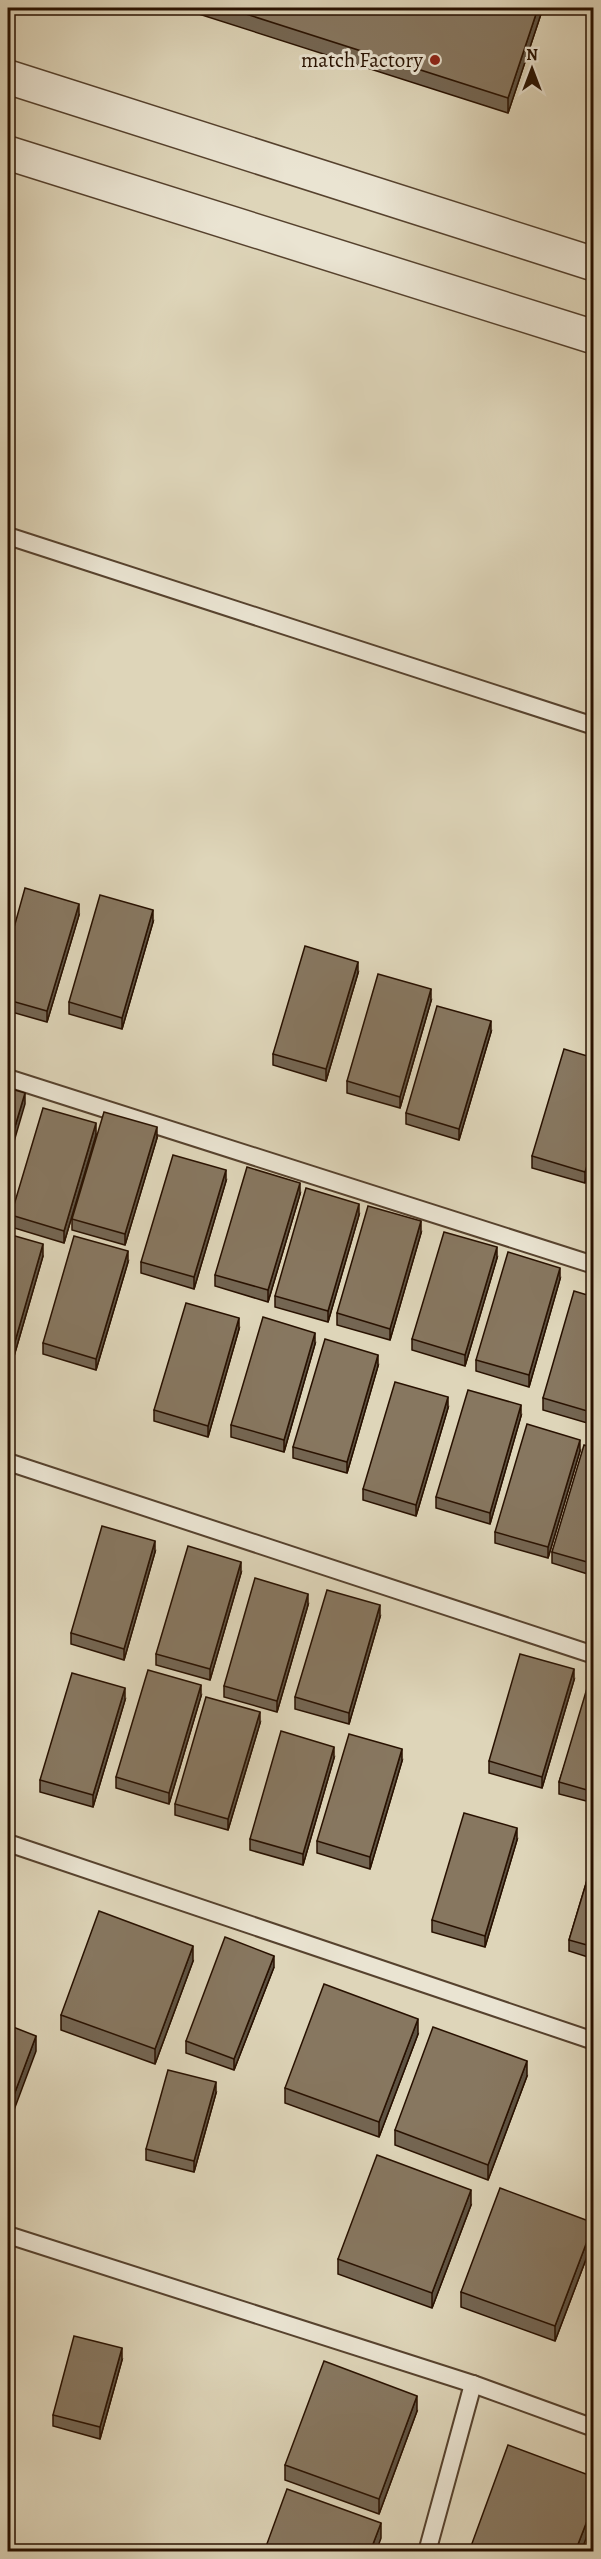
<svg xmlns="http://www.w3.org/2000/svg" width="601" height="2559" font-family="Alegreya,serif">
<rect width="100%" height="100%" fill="#ded5b9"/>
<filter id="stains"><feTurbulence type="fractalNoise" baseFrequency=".00333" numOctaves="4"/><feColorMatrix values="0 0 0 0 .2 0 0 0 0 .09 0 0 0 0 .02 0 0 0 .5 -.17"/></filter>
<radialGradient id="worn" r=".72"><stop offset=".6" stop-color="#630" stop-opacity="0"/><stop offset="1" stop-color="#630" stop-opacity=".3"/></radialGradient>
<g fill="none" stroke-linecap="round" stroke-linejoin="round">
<defs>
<g id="lane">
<polyline points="8,536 594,726"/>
<polyline points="8,1078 594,1265"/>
<polyline points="8,1462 594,1655"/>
<polyline points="8,1843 594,2041"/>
<polyline points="8,2235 473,2384 594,2428"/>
<polyline points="427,2552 473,2384"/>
</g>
<g id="street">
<polyline points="8,77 594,264"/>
<polyline points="8,153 594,337"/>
</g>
</defs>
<use href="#lane" stroke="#56422e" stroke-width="20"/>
<use href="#street" stroke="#56422e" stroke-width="36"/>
<use href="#lane" stroke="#eae4d2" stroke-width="16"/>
<use href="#street" stroke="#eae4d2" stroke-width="33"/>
</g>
<g fill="#746653" stroke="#281100" stroke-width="1.5">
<polygon points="180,8 543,8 508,113"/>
<polygon points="79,915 47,1022 8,1011 8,949"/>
<polygon points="153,922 122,1029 69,1014 69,1002"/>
<polygon points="358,973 326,1081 273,1065 273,1054"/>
<polygon points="431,1001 400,1108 347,1093 347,1081"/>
<polygon points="491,1032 459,1140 406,1124 406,1113"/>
<polygon points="594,1058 594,1155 585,1183 532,1168 532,1156"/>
<polygon points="96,1135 64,1243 11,1227 11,1215"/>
<polygon points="157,1138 125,1245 72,1230 72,1219"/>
<polygon points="226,1181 194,1289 141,1273 141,1262"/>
<polygon points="300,1194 268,1302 215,1286 215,1275"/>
<polygon points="359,1215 328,1322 275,1307 275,1296"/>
<polygon points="421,1233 390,1340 337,1325 337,1313"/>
<polygon points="8,1234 43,1256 12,1363 8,1362"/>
<polygon points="497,1258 465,1366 412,1350 412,1339"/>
<polygon points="128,1262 96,1370 43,1354 43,1343"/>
<polygon points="560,1279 529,1387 476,1371 476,1360"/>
<polygon points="594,1297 594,1425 543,1410 543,1398"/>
<polygon points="239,1329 208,1437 154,1421 154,1410"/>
<polygon points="315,1344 284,1452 231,1437 231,1425"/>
<polygon points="378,1366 347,1473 293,1458 293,1447"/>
<polygon points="448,1408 416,1516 363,1500 363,1489"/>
<polygon points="521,1416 490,1524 436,1508 436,1497"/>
<polygon points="594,1448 594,1576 552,1563 552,1552"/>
<polygon points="580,1451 548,1558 495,1543 495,1532"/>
<polygon points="155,1552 124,1660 71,1644 71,1633"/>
<polygon points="241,1573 210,1680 156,1665 156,1654"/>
<polygon points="308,1605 277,1712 224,1697 224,1686"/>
<polygon points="380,1617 349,1724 295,1709 295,1697"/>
<polygon points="594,1676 594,1803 559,1794 559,1782"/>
<polygon points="574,1680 542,1788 489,1773 489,1761"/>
<polygon points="201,1696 169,1804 116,1788 116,1777"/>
<polygon points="125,1700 93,1807 40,1792 40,1780"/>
<polygon points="260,1723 228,1830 175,1815 175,1804"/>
<polygon points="334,1758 303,1865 250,1850 250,1839"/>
<polygon points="402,1761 370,1869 317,1853 317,1841"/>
<polygon points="517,1840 485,1947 432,1932 432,1920"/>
<polygon points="594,1857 594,1959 569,1951 569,1940"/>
<polygon points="193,1961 155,2064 61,2030 61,2015"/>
<polygon points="274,1967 234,2070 186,2053 186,2041"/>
<polygon points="418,2034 379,2137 285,2103 285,2088"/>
<polygon points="527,2076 488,2180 395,2145 395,2130"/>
<polygon points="216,2093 194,2172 146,2160 146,2149"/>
<polygon points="471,2205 432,2308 338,2274 338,2259"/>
<polygon points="594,2223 594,2238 555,2341 461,2307 461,2292"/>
<polygon points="122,2360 100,2439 53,2426 53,2415"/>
<polygon points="417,2411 379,2514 285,2480 285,2465"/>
</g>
<g fill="#5e5343" stroke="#281100" stroke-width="1.5">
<polygon points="538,8 543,8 508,113 508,98"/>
<polygon points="79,904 79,915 47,1022 47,1011"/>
<polygon points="153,910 153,922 122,1029 122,1018"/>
<polygon points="358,962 358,973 326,1081 326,1069"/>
<polygon points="431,989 431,1001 400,1108 400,1097"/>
<polygon points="491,1021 491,1032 459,1140 459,1129"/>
<polygon points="25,1093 25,1104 8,1162 8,1150"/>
<polygon points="96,1123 96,1135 64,1243 64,1231"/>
<polygon points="157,1127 157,1138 125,1245 125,1234"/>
<polygon points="594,1144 594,1155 585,1183 585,1172"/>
<polygon points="226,1170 226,1181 194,1289 194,1277"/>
<polygon points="300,1183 300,1194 268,1302 268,1290"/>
<polygon points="359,1204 359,1215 328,1322 328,1311"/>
<polygon points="421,1221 421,1233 390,1340 390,1329"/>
<polygon points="43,1244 43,1256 12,1363 12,1352"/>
<polygon points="497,1247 497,1258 465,1366 465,1355"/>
<polygon points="128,1251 128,1262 96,1370 96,1359"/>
<polygon points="560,1268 560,1279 529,1387 529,1375"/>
<polygon points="239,1318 239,1329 208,1437 208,1426"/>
<polygon points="315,1333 315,1344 284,1452 284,1440"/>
<polygon points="378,1355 378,1366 347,1473 347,1462"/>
<polygon points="448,1397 448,1408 416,1516 416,1505"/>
<polygon points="521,1405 521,1416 490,1524 490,1513"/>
<polygon points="580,1440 580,1451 548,1558 548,1547"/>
<polygon points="155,1541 155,1552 124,1660 124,1649"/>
<polygon points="241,1562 241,1573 210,1680 210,1669"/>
<polygon points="308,1594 308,1605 277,1712 277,1701"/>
<polygon points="380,1605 380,1617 349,1724 349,1713"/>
<polygon points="574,1669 574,1680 542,1788 542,1777"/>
<polygon points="201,1685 201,1696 169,1804 169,1793"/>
<polygon points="125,1688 125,1700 93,1807 93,1795"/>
<polygon points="260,1712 260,1723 228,1830 228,1819"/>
<polygon points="334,1747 334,1758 303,1865 303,1854"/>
<polygon points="402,1749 402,1761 370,1869 370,1857"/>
<polygon points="517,1828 517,1840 485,1947 485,1936"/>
<polygon points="193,1946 193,1961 155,2064 155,2049"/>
<polygon points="274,1956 274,1967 234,2070 234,2059"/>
<polygon points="418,2019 418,2034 379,2137 379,2122"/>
<polygon points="36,2036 36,2051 8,2126 8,2111"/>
<polygon points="527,2061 527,2076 488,2180 488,2165"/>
<polygon points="216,2082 216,2093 194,2172 194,2161"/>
<polygon points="471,2190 471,2205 432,2308 432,2293"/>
<polygon points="594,2223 594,2238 555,2341 555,2326"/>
<polygon points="122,2348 122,2360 100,2439 100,2427"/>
<polygon points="417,2396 417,2411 379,2514 379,2499"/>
<polygon points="594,2503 594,2517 581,2552 575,2552"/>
<polygon points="381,2523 381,2538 376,2552 370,2552"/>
</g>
<g fill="#877760" stroke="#281100" stroke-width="1.5">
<polygon points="227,8 538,8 508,98"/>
<polygon points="25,888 79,904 47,1011 8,1000 8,949"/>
<polygon points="100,895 153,910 122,1018 69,1002"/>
<polygon points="305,946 358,962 326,1069 273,1054"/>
<polygon points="378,974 431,989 400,1097 347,1081"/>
<polygon points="437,1006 491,1021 459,1129 406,1113"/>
<polygon points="564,1049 594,1058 594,1144 585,1172 532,1156"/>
<polygon points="8,1088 25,1093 8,1150"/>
<polygon points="43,1108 96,1123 64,1231 11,1215"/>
<polygon points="104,1112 157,1127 125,1234 72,1219"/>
<polygon points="173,1155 226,1170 194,1277 141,1262"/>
<polygon points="247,1167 300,1183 268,1290 215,1275"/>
<polygon points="306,1188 359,1204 328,1311 275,1296"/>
<polygon points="368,1206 421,1221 390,1329 337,1313"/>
<polygon points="444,1232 497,1247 465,1355 412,1339"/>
<polygon points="8,1234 43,1244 12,1352 8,1350"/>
<polygon points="74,1236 128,1251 96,1359 43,1343"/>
<polygon points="508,1252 560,1268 529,1375 476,1360"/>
<polygon points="574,1291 594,1297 594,1413 543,1398"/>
<polygon points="186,1303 239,1318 208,1426 154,1410"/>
<polygon points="263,1317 315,1333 284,1440 231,1425"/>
<polygon points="325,1339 378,1355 347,1462 293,1447"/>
<polygon points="395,1382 448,1397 416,1505 363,1489"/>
<polygon points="468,1390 521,1405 490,1513 436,1497"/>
<polygon points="527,1424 580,1440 548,1547 495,1532"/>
<polygon points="584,1445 594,1448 594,1564 552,1552"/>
<polygon points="102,1526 155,1541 124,1649 71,1633"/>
<polygon points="188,1546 241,1562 210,1669 156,1654"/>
<polygon points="255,1578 308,1594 277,1701 224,1686"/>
<polygon points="327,1590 380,1605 349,1713 295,1697"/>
<polygon points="520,1654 574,1669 542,1777 489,1761"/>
<polygon points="148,1670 201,1685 169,1793 116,1777"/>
<polygon points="72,1673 125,1688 93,1795 40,1780"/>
<polygon points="591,1675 594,1676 594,1792 559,1782"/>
<polygon points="206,1697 260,1712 228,1819 175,1804"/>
<polygon points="281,1731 334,1747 303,1854 250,1839"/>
<polygon points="349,1734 402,1749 370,1857 317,1841"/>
<polygon points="464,1813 517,1828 485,1936 432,1920"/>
<polygon points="594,1857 594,1947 569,1940"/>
<polygon points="99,1911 193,1946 155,2049 61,2015"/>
<polygon points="225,1937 274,1956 234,2059 186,2041"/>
<polygon points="324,1984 418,2019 379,2122 285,2088"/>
<polygon points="8,2025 36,2036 8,2111"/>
<polygon points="433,2027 527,2061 488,2165 395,2130"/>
<polygon points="168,2070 216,2082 194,2161 146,2149"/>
<polygon points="377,2155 471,2190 432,2293 338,2259"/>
<polygon points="500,2188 594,2223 555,2326 461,2292"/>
<polygon points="74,2336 122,2348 100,2427 53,2415"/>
<polygon points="324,2361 417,2396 379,2499 285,2465"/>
<polygon points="508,2445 594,2477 594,2503 575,2552 478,2552 470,2549"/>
<polygon points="287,2489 381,2523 370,2552 264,2552"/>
</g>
<circle fill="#8f2418" stroke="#eae4d2" stroke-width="2" cx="435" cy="60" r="6"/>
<g text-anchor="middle" stroke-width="6" stroke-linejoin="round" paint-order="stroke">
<g font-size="21" fill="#281100" stroke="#eae4d2" text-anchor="end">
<text x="423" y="67">match Factory</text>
</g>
</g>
<rect width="601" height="2559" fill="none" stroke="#ded5b9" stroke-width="30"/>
<rect x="9" y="9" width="583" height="2541" fill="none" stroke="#281100" stroke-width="3"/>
<rect x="15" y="15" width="571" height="2529" fill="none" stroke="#281100" stroke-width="1.5"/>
<g transform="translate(532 69)" stroke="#eae4d2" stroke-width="4.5" paint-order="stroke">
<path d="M0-4.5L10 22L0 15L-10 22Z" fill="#281100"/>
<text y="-9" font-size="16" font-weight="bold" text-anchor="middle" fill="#281100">N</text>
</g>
<rect width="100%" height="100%" filter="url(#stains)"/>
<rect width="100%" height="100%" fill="url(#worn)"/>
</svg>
